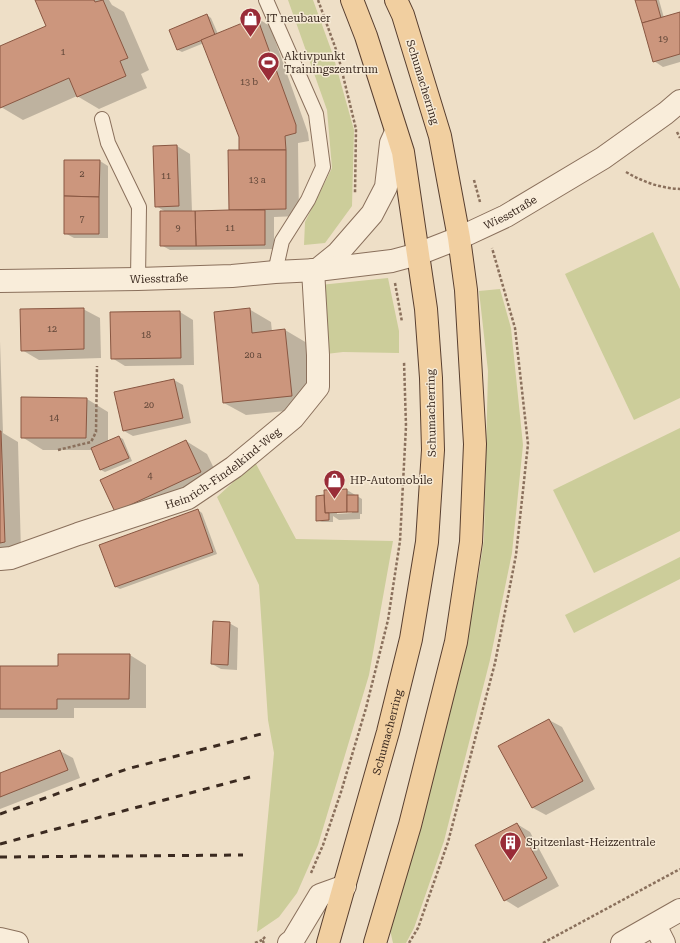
<svg xmlns="http://www.w3.org/2000/svg" width="680" height="943" font-family="'Roboto Serif',serif">
<rect width="100%" height="100%" fill="#eedfc7"/>
<g fill="#cccd9a">
<polygon points="288,0 313,0 333,55 354,130 352,206 325,243 304,245 305,222 332,168 327,110"/>
<polygon points="653,232 680,289 680,398 634,420 565,274"/>
<polygon points="388,278 399,331 399,353 343,352 326,354 320,285"/>
<polygon points="500,289 511,328 523,445 512,553 490,660 444,841 414,928 406,943 393,943 390,930 422,825 466,641 479,572 484,539 488,371 479,291"/>
<polygon points="680,428 680,531 594,573 553,490"/>
<polygon points="255,462 296,539 393,541 369,675 318,845 297,893 279,917 257,932 274,753 268,720 259,585 217,497"/>
<polygon points="680,557 680,579 574,633 565,615"/>
</g>
<g fill="#0003" fill-rule="evenodd">
<polygon points="36,0 109,0 112,5 124,12 149,70 141,74 147,88 99,109 77,96 23,120 1,107 0,47 47,27"/>
<polygon points="637,0 659,0 664,18 680,13 680,62 663,67 654,61"/>
<polygon points="207,15 211,18 218,34 257,18 270,26 308,133 309,141 298,143 299,216 274,217 274,249 170,250 161,245 166,212 156,206 177,146 190,154 192,212 233,211 230,210 240,151 240,136 204,43 182,52 178,50"/>
<polygon points="100,161 108,166 108,238 74,238 65,233"/>
<polygon points="83,309 100,318 101,358 39,360 22,350"/>
<polygon points="249,309 271,322 272,332 285,330 307,343 314,408 246,415 224,403"/>
<polygon points="180,312 193,320 194,365 125,366 112,358 111,313"/>
<polygon points="0,341 3,433 18,442 21,552 0,552"/>
<polygon points="174,380 183,385 191,423 133,436 124,431"/>
<polygon points="87,399 108,412 108,441 119,437 123,439 132,461 105,472 101,470 93,450 43,450 22,437"/>
<polygon points="186,441 207,454 222,485 116,511"/>
<path d="M347,490L362,499V514H360V519L339,520L333,516V522H322L317,520V497H326L325,491ZM352,511V513L337,514V512Z"/>
<polygon points="198,510 202,513 217,554 120,589 116,587"/>
<polygon points="229,623 238,628 237,670 221,669 212,664"/>
<polygon points="130,655 146,665 146,708 74,708 74,718 0,718 0,667 59,667"/>
<polygon points="549,720 562,727 595,789 546,815 533,808 500,746"/>
<polygon points="60,751 73,758 80,778 0,809 0,774"/>
<polygon points="517,824 530,832 559,886 518,908 505,900"/>
</g>
<g fill="#cc967d" stroke="#895742">
<polygon points="35,0 94,0 95,2 103,0 128,58 120,61 126,76 77,97 69,78 0,108 0,46 46,26"/>
<polygon points="635,0 656,0 661,18 642,23"/>
<polygon points="680,12 680,54 653,62 642,23"/>
<polygon points="207,14 215,35 177,50 169,30"/>
<polygon points="257,17 296,125 296,133 285,136 286,150 239,150 239,137 201,40"/>
<polygon points="177,145 179,206 155,207 153,146"/>
<polygon points="228,150 286,150 286,209 229,210"/>
<polygon points="64,160 100,160 99,197 64,196"/>
<polygon points="64,196 99,197 99,234 64,234"/>
<polygon points="229,210 265,210 265,245 196,246 195,211"/>
<polygon points="160,211 195,211 196,246 160,246"/>
<polygon points="84,308 84,349 21,351 20,309"/>
<polygon points="250,308 252,333 285,329 292,396 223,403 214,312"/>
<polygon points="180,311 181,358 111,359 110,312"/>
<polygon points="174,379 183,418 123,431 114,392"/>
<polygon points="21,397 87,398 86,438 21,438"/>
<polygon points="0,431 1,431 5,542 0,543"/>
<polygon points="119,436 129,458 100,470 91,448"/>
<polygon points="186,440 201,472 115,512 100,480"/>
<polygon points="347,489 347,512 325,513 324,490"/>
<polygon points="324,495 325,513 329,513 329,520 316,521 316,496"/>
<rect x="347" y="495" width="11" height="17"/>
<polygon points="198,509 213,552 115,587 99,545"/>
<polygon points="213,621 230,622 228,665 211,664"/>
<polygon points="58,654 130,654 129,699 57,699 57,709 0,709 0,666 58,666"/>
<polygon points="549,719 583,781 532,808 498,746"/>
<polygon points="60,750 68,770 0,797 0,773"/>
<polygon points="517,823 547,878 504,901 475,845"/>
</g>
<g fill="none" stroke-linecap="round" stroke-linejoin="round">
<defs>
<g id="service">
<polyline points="266,0 316,114 323,167 308,200 282,241 275,272"/>
<polyline points="102,119 108,143 139,207 138,279"/>
</g>
<g id="minor">
<polyline points="317,270 338,253 372,214 386,187 391,143 396,132"/>
<path id="s1" d="M0,281L138,279L232,276L275,272L317,270L392,261L418,254L459,238L506,216L603,158L666,113L680,101"/>
<path id="s2" d="M0,559L11,558L78,534L188,498L234,467L293,418L318,387V355L313,270"/>
<polyline points="655,925 664,943"/>
<polyline points="622,943 680,910"/>
</g>
<g id="tertiary">
<polyline points="0,939 17,943"/>
<polyline points="289,943 293,940 320,895 345,886"/>
</g>
<g id="primary">
<path id="s3" d="M328,943L388,732L411,639L427,542L433,450L431,378L426,309L403,152L366,36L352,0"/>
<polyline points="375,943 410,825 456,642 471,542 475,444 466,290 459,238 440,136 403,15 396,0"/>
</g>
</defs>
<use href="#service" stroke="#8a705c" stroke-width="16"/>
<use href="#minor" stroke="#8a705c" stroke-width="24"/>
<use href="#tertiary" stroke="#8a705c" stroke-width="24"/>
<use href="#primary" stroke="#583f30" stroke-width="24"/>
<g stroke="#8a705c" stroke-width="2.5" stroke-dasharray="3 2" stroke-linecap="butt">
<polyline points="318,0 338,55 356,129 355,194"/>
<polyline points="677,132 680,138"/>
<path d="M626,172C643,182 660,188 680,189"/>
<polyline points="474,180 480,202"/>
<polyline points="395,283 402,322"/>
<polyline points="58,450 91,442 96,432 97,366"/>
<polyline points="311,873 323,845 341,792 366,708 388,620 400,541 406,426 404,361"/>
<polyline points="255,943 262,940"/>
<polyline points="264,943 262,940 266,936"/>
<polyline points="409,943 418,928 448,842 495,663 516,555 528,444 515,328 492,248"/>
<polyline points="543,943 680,869"/>
</g>
<use href="#service" stroke="#f9edda" stroke-width="14"/>
<use href="#minor" stroke="#f9edda" stroke-width="22"/>
<use href="#tertiary" stroke="#f9edda" stroke-width="22"/>
<use href="#primary" stroke="#f1cfa0" stroke-width="22"/>
<g stroke="#3b2a20" stroke-width="3" stroke-dasharray="7 7" stroke-linecap="butt">
<polyline points="0,814 127,769 265,733"/>
<polyline points="0,844 250,777"/>
<polyline points="0,857 243,855"/>
</g>
</g>
<defs>
<symbol id="shop-pin" viewBox="-11 -11 22 30"><path d="M0 17L-7.5 6A9.5 9.5 0 1 1 7.5 6Z" fill="#992c38" stroke="#f6ead6"/><path d="M-5-2.5h2.3a2.7 3.5 0 0 1 5.4 0H5L5.5 6h-11ZM-1.5-2.5h3a1.5 2.3 0 0 0-3 0Z" fill="#fff"/></symbol>
<symbol id="stadium-pin" viewBox="-11 -11 22 30"><path d="M0 17L-7.5 6A9.5 9.5 0 1 1 7.5 6Z" fill="#992c38" stroke="#f6ead6"/><path d="M0-5a6.5 5 0 1 0 0 10a6.5 5 0 1 0 0-10ZM-3.5-1.8h7v3.6h-7Z" fill="#fff"/></symbol>
<symbol id="building-pin" viewBox="-11 -11 22 30"><path d="M0 17L-7.5 6A9.5 9.5 0 1 1 7.5 6Z" fill="#992c38" stroke="#f6ead6"/><path d="M-4-6H4V6H1V3H-1V6H-4ZM-2.5-4.3h1.7v1.8h-1.7ZM.8-4.3h1.7v1.8H.8ZM-2.5-1h1.7V.8h-1.7ZM.8-1h1.7V.8H.8Z" fill="#fff"/></symbol>
</defs>
<g fill-rule="evenodd">
<use href="#shop-pin" x="238" y="6" width="25" height="34"/>
<use href="#stadium-pin" x="256" y="50" width="25" height="34"/>
<use href="#shop-pin" x="322" y="468" width="25" height="34"/>
<use href="#building-pin" x="498" y="830" width="25" height="34"/>
</g>
<g text-anchor="middle" stroke-width="3" stroke-linejoin="round" paint-order="stroke">
<g font-size="9" fill="#5f4537">
<text x="663" y="42">19</text>
<text x="63" y="55">1</text>
<text x="249" y="85">13 b</text>
<text x="82" y="177">2</text>
<text x="166" y="179">11</text>
<text x="257" y="183">13 a</text>
<text x="82" y="222">7</text>
<text x="178" y="231">9</text>
<text x="230" y="231">11</text>
<text x="52" y="332">12</text>
<text x="146" y="338">18</text>
<text x="253" y="358">20 a</text>
<text x="149" y="408">20</text>
<text x="54" y="421">14</text>
<text x="150" y="479">4</text>
</g>
<g font-size="11" fill="#3b2a20" stroke="#f6ead6" text-anchor="start">
<text x="266" y="22">IT neubauer</text>
<text x="284" y="60">Aktivpunkt<tspan x="284" dy="13">Trainingszentrum</tspan></text>
<text x="350" y="484">HP-Automobile</text>
<text x="526" y="846">Spitzenlast-Heizzentrale</text>
</g>
<g font-size="11" fill="#3b2a20" stroke="#f6ead6">
<text transform="translate(423 82) rotate(73)" y="4">Schumacherring</text>
<text dy="4" stroke="none"><textPath href="#s1" startOffset="521">Wiesstraße</textPath></text>
<text dy="4" stroke="none"><textPath href="#s1" startOffset="159">Wiesstraße</textPath></text>
<text transform="translate(431 413) rotate(-91)" y="4">Schumacherring</text>
<text dy="4" stroke="none"><textPath href="#s2" startOffset="243">Heinrich-Findelkind-Weg</textPath></text>
<text dy="4" stroke="none"><textPath href="#s3" startOffset="219">Schumacherring</textPath></text>
</g>
</g>
</svg>
